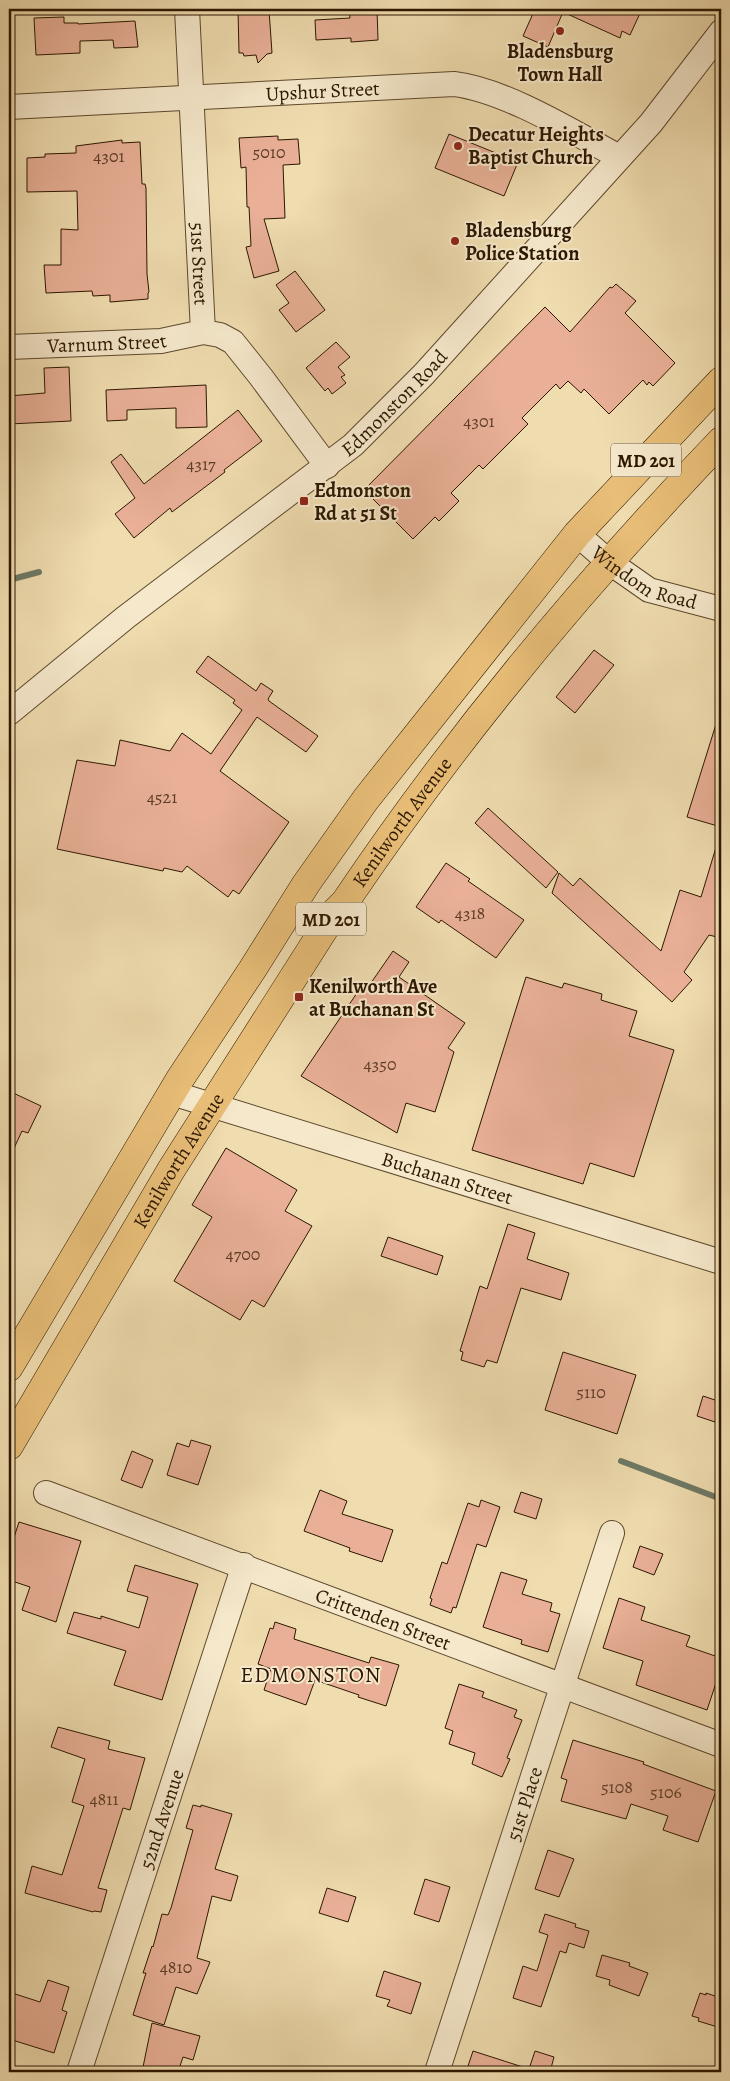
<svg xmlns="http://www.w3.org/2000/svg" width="730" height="2081" font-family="Alegreya,serif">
<rect width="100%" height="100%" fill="#efdcaf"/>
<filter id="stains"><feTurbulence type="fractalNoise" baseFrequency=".004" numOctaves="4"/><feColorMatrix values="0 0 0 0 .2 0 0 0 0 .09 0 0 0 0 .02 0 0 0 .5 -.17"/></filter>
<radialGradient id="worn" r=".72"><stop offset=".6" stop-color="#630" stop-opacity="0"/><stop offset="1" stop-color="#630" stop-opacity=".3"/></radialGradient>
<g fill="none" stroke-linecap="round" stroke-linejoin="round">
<g stroke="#6e7a66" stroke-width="6">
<polyline points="9,580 39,572"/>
<polyline points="621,1461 721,1499"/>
</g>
</g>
<g fill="#e9b097" stroke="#2d1700">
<polygon points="238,9 269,10 272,53 267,54 258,63 256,55 244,56 243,53 239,53"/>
<polygon points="349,9 377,9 378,40 351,42 351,38 316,40 315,20 350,18"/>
<polygon points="535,9 642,9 630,35 622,31 620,38 563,12 548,47 523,36"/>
<polygon points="64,17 64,23 78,23 78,24 135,21 138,47 114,48 113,40 80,41 80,53 36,55 34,18"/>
<polygon points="449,134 518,162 504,196 435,168"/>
<polygon points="278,136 278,140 298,139 300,164 283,165 285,218 264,219 279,271 254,278 246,247 251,246 249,207 247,207 246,167 241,168 239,138"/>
<polygon points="122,140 122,143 140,142 142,184 145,184 146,188 147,274 149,292 148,293 148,299 110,302 110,295 93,296 92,291 46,293 44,265 61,265 61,229 78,230 77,191 27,192 27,158 45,157 45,154 76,153 76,146"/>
<polygon points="295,271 325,310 296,332 279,310 289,303 276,285"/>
<polygon points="616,284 636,301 625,313 675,363 653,386 649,382 647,385 643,380 609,414 584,389 581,393 568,381 560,389 556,384 522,418 528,424 483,469 479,465 451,493 459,501 439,521 435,517 413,539 364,490 545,307 570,332 610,287 612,288"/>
<polygon points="336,342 350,357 338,367 345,375 341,377 346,383 332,394 328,388 325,391 306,368"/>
<polygon points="69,367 71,421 9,424 9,396 45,393 44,368"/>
<polygon points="206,385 207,427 176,428 176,408 127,410 127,420 107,421 106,390"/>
<polygon points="238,410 262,441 224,470 225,472 172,512 170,508 134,538 115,514 135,498 111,462 121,454 144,484"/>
<polygon points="594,650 614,665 575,713 556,697"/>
<polygon points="208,656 256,691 261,683 273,691 268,699 269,701 318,736 306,752 257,717 220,771 289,822 239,894 233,890 228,897 187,866 182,872 164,868 163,871 57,849 77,760 115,766 120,740 170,751 182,733 211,754 242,710 233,703 235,700 196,672"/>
<polygon points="717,721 721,721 721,827 687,817"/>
<polygon points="488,808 558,872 546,888 475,823"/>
<polygon points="717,844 721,845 721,938 709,935 684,972 692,980 672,1002 552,893 559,873 573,886 580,878 661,951 680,890 701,897"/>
<polygon points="446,863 470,879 468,881 524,920 496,958 441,920 439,923 416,907"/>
<polygon points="393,951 409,962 399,977 465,1023 448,1048 454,1052 435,1112 406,1103 397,1133 301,1076 359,990 364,993"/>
<polygon points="526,977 562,988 564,983 602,994 601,1000 637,1011 629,1036 674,1050 634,1177 590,1163 583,1184 472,1150"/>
<polygon points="9,1091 41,1106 28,1133 22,1131 9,1159"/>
<polygon points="226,1148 297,1190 285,1211 312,1226 264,1307 252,1300 240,1320 174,1281 212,1217 192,1205"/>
<polygon points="508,1224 535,1233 527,1259 569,1273 561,1300 521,1288 497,1363 487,1360 484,1367 461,1360 463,1352 460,1351 480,1286 487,1289"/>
<polygon points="388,1237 443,1256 437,1275 381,1256"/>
<polygon points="563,1352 636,1375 617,1434 545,1410"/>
<polygon points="703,1396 721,1402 721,1424 697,1416"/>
<polygon points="191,1440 211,1446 198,1485 167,1475 177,1443 189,1447"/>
<polygon points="132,1451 153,1460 142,1488 121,1480"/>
<polygon points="320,1490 347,1501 342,1514 393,1530 382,1562 349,1551 350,1548 304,1531"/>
<polygon points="521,1492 542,1499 536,1519 514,1512"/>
<polygon points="481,1500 500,1507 486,1547 477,1544 456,1608 453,1607 451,1613 430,1605 432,1599 430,1598 442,1562 447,1564 468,1503 479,1507"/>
<polygon points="19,1522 81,1541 56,1622 22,1610 30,1587 9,1580 9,1553"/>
<polygon points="640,1546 663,1554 654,1575 633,1567"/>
<polygon points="135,1565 198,1584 162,1700 114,1685 126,1651 67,1633 74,1612 101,1619 101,1616 139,1628 148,1597 127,1591"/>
<polygon points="501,1572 527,1580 522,1594 552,1603 550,1611 560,1614 548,1652 521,1644 522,1640 483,1627"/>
<polygon points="619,1598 645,1607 641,1620 690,1636 686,1646 721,1658 721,1668 707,1710 636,1685 643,1661 603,1648"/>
<polygon points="275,1622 296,1629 294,1639 369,1663 371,1657 399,1665 386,1706 358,1697 359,1695 315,1680 306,1705 264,1690 271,1669 258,1664 270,1628 273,1629"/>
<polygon points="459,1684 484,1692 482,1697 517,1710 514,1717 522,1720 507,1758 510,1759 502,1777 472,1764 475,1753 449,1744 453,1731 445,1728"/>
<polygon points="58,1727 110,1741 108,1749 145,1758 130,1810 123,1808 98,1888 107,1890 101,1912 94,1911 93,1912 25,1893 32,1866 62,1875 84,1806 72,1802 85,1759 51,1747"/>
<polygon points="573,1740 644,1762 643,1764 716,1791 698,1842 663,1830 668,1816 631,1804 626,1819 561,1801 567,1780 561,1778"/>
<polygon points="193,1805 201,1807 201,1805 232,1814 215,1869 238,1876 231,1901 212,1896 197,1958 210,1962 197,1994 176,1987 164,2025 133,2015 146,1973 143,1973 152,1946 153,1947 162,1914 168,1915 171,1908 193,1830 186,1828"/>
<polygon points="548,1850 574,1859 559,1897 535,1889"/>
<polygon points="425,1879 450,1887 439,1922 414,1914"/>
<polygon points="327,1888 356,1897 348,1922 319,1913"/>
<polygon points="545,1914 576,1924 575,1927 589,1931 584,1948 569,1943 566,1953 560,1951 541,2007 513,1998 523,1966 537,1971 548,1935 539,1932"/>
<polygon points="602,1955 630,1963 629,1966 648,1973 639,1996 609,1985 610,1980 596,1976"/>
<polygon points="384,1971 421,1983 411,2014 387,2006 390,2000 376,1996"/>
<polygon points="48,1980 69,1987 62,2010 67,2012 54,2053 9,2039 9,1992 40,2002"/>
<polygon points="700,1993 706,1995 706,1993 721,1998 721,2028 698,2021 699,2018 692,2016"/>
<polygon points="152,2023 200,2036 193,2060 183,2057 178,2072 142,2072"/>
<polygon points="473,2051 529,2069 535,2051 554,2057 550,2072 466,2072"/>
</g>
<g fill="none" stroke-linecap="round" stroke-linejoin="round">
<defs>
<g id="minor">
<path id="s1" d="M187,9L203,332"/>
<path id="s2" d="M9,107L454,84C505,90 573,132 619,157"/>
<path id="s3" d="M9,347L161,341L203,332L220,335L233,342L261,377L327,466"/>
<path id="s4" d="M577,534L609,562L649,590L721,609"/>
<path id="s5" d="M9,713L126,617L353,445L424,374L651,123L721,32"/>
<path id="s6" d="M172,1093L721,1262"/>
<path id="s7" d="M46,1493L721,1745"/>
<path id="s8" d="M79,2072L244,1565"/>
<path id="s9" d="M437,2072L612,1533"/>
</g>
<g id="major">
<polyline points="9,1367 180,1079 252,970 306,884 366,799 577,534 721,381"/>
<path id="s10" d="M9,1446L171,1170L335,912L345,902C456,737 584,584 721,441"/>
</g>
</defs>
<use href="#minor" stroke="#5e482c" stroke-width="26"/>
<use href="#major" stroke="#2d1700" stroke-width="29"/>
<use href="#minor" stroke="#f5e8cb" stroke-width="24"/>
<use href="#major" stroke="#e8be78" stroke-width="28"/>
</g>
<g fill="#8f2418" stroke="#f5e8cb" stroke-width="2">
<circle cx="560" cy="31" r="5"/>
<circle cx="458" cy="146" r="5"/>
<circle cx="455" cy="241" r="5"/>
<rect x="299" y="496" width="10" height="10" rx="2.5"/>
<rect x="294" y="992" width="10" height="10" rx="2.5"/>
</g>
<g text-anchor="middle" stroke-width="4" stroke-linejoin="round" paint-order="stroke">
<g font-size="18" fill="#5c3d26">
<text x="269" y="158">5010</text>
<text x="109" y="162">4301</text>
<text x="479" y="427">4301</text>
<text x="201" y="470">4317</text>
<text x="162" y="803">4521</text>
<text x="470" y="919">4318</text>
<text x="380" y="1070">4350</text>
<text x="243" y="1260">4700</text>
<text x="591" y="1398">5110</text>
<text x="617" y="1793">5108</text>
<text x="666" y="1798">5106</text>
<text x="104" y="1805">4811</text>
<text x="176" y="1973">4810</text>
</g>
<g fill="#f5e8cb" stroke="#69563d" stroke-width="1">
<rect x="611" y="443.5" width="70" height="33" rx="4"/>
<rect x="296" y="902.5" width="70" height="33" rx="4"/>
</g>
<g font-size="19" font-weight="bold" fill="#2d1700">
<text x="646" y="467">MD 201</text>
<text x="331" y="926">MD 201</text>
</g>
<g font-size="20" font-weight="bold" fill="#2d1700" stroke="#f5e8cb" text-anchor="start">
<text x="560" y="58" text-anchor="middle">Bladensburg<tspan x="560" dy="23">Town Hall</tspan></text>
<text x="468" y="141">Decatur Heights<tspan x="468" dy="23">Baptist Church</tspan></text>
<text x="465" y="237">Bladensburg<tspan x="465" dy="23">Police Station</tspan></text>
<text x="314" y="497">Edmonston<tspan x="314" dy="23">Rd at 51 St</tspan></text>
<text x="309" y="993">Kenilworth Ave<tspan x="309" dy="23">at Buchanan St</tspan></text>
</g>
<g font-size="20" fill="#2d1700" stroke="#f5e8cb">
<text dy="7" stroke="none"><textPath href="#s2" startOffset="314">Upshur Street</textPath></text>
<text dy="7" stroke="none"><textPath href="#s1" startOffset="255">51st Street</textPath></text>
<text dy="7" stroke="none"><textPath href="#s3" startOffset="98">Varnum Street</textPath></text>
<text dy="7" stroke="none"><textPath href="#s5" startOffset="495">Edmonston Road</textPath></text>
<text dy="7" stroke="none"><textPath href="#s4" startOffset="82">Windom Road</textPath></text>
<text dy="7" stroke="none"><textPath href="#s10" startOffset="738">Kenilworth Avenue</textPath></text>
<text dy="7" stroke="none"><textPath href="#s10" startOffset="332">Kenilworth Avenue</textPath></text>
<text dy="7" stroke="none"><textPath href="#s6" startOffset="288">Buchanan Street</textPath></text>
<text dy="7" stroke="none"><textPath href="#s7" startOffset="360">Crittenden Street</textPath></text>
<text dy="7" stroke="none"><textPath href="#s9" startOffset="282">51st Place</textPath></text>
<text dy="7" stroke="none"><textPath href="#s8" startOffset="266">52nd Avenue</textPath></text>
</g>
<g font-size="22" letter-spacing="1" fill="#2d1700" stroke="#f5e8cb">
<text x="311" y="1682">EDMONSTON</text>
</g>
</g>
<rect width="730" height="2081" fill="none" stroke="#efdcaf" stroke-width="30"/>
<rect x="10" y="10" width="710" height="2061" fill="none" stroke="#2d1700" stroke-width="2.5"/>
<rect x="15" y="15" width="700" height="2051" fill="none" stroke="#2d1700"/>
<rect width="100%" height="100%" filter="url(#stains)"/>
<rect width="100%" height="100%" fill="url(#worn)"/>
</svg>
